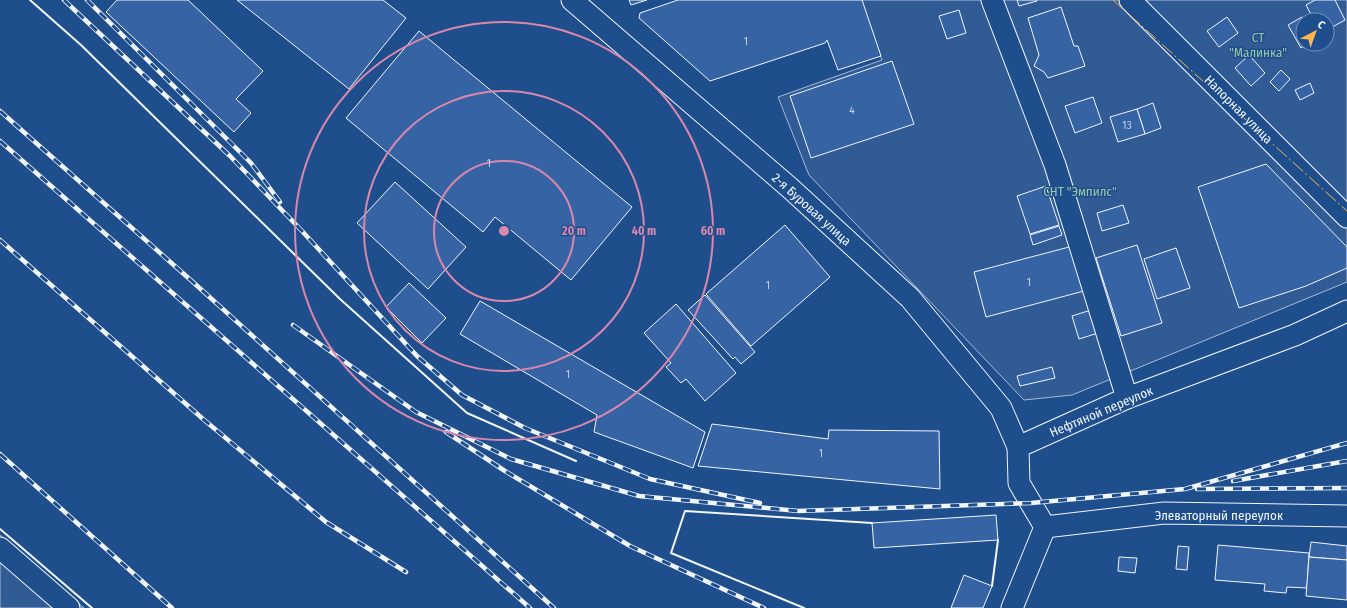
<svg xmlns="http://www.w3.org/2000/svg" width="1347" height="608" font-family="'Fira Sans Condensed',sans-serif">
<rect width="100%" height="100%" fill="#1f4e8c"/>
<g fill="#305b95" stroke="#a8bbd7" fill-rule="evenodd">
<path d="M861,0H1347V282L1072,395L1024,400L809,175L778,97L882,60ZM1303,20H1327V44H1303Z"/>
<polygon points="0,535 84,608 0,608"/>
</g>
<g fill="#3563a3" stroke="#f2f6ff">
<polygon points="117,0 188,0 263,71 236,99 251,113 234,132 106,12"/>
<polygon points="237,0 383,0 406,18 349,89"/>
<polygon points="629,0 647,0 631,5"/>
<polygon points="678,0 862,0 881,56 838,70 827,40 825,43 710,81 639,18 640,13"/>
<polygon points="1017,0 1037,0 1037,1 1019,6"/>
<polygon points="1315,0 1335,0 1345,20 1327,30 1327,20 1314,20 1306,5"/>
<polygon points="1061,7 1074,46 1078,46 1085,66 1048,78 1044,72 1034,66 1039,55 1028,18"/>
<polygon points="959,10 966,33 947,39 939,16"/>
<polygon points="1227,17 1238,33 1219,47 1207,31"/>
<polygon points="1302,17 1303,44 1308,44 1301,48 1288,25"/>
<polygon points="419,31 632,207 571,280 495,217 483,232 346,118"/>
<polygon points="1249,55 1265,73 1251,86 1235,68"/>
<polygon points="892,61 914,124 811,158 790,96"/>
<polygon points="1281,70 1290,79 1279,91 1270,82"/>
<polygon points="1310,83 1314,93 1300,100 1295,90"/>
<polygon points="1093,97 1102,123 1075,133 1065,106"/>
<polygon points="1153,103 1161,128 1145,134 1137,109"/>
<polygon points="1137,109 1145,134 1118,142 1110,117"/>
<polygon points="1266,164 1347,247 1347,268 1306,286 1239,308 1198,187"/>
<polygon points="395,182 466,247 428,289 357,223"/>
<polygon points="1046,186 1059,225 1030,234 1017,196"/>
<polygon points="1123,205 1129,223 1102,231 1097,213"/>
<polygon points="785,225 830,277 751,346 706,294"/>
<polygon points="1059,226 1062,235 1033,245 1030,235"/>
<polygon points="1137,245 1162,323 1121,336 1096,258"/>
<polygon points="1073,246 1084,291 986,317 974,272"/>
<polygon points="1176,248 1190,288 1157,299 1144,259"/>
<polygon points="409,283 446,318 422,343 386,307"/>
<polygon points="705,295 755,352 741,364 735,357 733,359 688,310"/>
<polygon points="480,301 705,432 693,468 594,432 597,415 460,334"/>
<polygon points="676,304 736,373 705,401 686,379 681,383 666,367 671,363 644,333"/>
<polygon points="1091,310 1098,333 1079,339 1072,316"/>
<polygon points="1052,367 1055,378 1020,386 1017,376"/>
<polygon points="712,424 828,439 829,430 939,431 940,489 698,466"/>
<polygon points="996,515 998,540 874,548 872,523"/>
<polygon points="1311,542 1347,546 1347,560 1309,557"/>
<polygon points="1218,545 1309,553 1307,588 1287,587 1286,593 1264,591 1265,584 1215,580"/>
<polygon points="1178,546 1189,547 1187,570 1176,569"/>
<polygon points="1119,557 1137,558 1135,573 1118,571"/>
<polygon points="1309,557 1347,560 1347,600 1306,596"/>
<polygon points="964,575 992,586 983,608 951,608"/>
</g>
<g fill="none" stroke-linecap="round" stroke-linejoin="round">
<defs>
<g id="street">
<polyline points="572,0 790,188 910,298 1001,408 1018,447"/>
<polyline points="992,0 1055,165 1127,398"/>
<polyline points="1130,0 1347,217"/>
<polyline points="1045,527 1164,513 1347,516"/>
<polyline points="0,548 69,608"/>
<polyline points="1012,608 1045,527 1019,483 1018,447 1127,398 1295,335 1347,311"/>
</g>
</defs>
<use href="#street" stroke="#f2f6ff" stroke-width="23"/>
<use href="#street" stroke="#1f4e8c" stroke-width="21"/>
<defs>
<g id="rail">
<polyline points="64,0 230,156 302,231 417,356 462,395 525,428 650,479 760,503"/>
<polyline points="87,0 251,163 280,202"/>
<polyline points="0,111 194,283 554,608"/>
<polyline points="0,141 530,608"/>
<polyline points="0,240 203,419 326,522 406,572"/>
<polyline points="293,325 416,412 511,459 639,496 798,511 1031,503 1185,489 1347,443"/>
<polyline points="446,432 505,471 630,546 764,608"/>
<polyline points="0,454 172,608"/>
<polyline points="1233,481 1347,461"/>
<polyline points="1197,489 1347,488"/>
</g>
</defs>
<use href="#rail" stroke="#f2f6ff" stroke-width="4.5"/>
<use href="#rail" stroke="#1f4e8c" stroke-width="3" stroke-dasharray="9" stroke-linecap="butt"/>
<g stroke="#f2f6ff" stroke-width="2">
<polyline points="30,0 81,45 340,299 467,413 576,461"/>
<polyline points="0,529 92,608"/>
<polyline points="992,586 998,540"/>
<polyline points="804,608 671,553 685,511 872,523"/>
</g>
<polyline stroke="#ffb74d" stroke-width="1" stroke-dasharray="14 3 2 3" stroke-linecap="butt" points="1113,0 1347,211"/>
</g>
<g fill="none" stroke="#da87ad" stroke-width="2">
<circle cx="504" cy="231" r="70"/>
<circle cx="504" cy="231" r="140"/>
<circle cx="504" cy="231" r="209"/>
</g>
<g text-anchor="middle" stroke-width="3" stroke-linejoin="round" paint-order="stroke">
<g font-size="11" fill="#c3d1e8">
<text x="746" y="45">1</text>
<text x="852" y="114">4</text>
<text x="1127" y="129">13</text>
<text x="489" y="167">1</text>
<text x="1029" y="286">1</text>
<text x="768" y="289">1</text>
<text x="568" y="378">1</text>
<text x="821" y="457">1</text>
</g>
<g font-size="13" fill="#97c8a6" stroke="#1f4e8c">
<text x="1258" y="42">СТ<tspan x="1258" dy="15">"Малинка"</tspan></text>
<text x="1080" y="196">СНТ "Эмпилс"</text>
</g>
<g font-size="13" fill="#f2f6ff" stroke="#1f4e8c">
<text transform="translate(1239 109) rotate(45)" y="5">Напорная улица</text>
<text transform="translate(812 209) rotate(42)" y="5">2-я Буровая улица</text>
<text transform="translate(1101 411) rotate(-23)" y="5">Нефтяной переулок</text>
<text x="1219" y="520">Элеваторный переулок</text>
</g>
</g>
<circle cx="504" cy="231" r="6" fill="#da87ad" stroke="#1f4e8c" stroke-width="2"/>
<g font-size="12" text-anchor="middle" font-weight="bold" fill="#da87ad" stroke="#1f4e8c" stroke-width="3" stroke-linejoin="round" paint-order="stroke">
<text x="574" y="235">20 m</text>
<text x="644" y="235">40 m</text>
<text x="713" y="235">60 m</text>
</g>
<g transform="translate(1315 32) rotate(41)"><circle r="19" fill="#1f4e8c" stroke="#7391ba"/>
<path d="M0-3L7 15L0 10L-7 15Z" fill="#ffb74d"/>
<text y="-6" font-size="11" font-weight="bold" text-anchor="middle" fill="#f2f6ff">С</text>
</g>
</svg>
